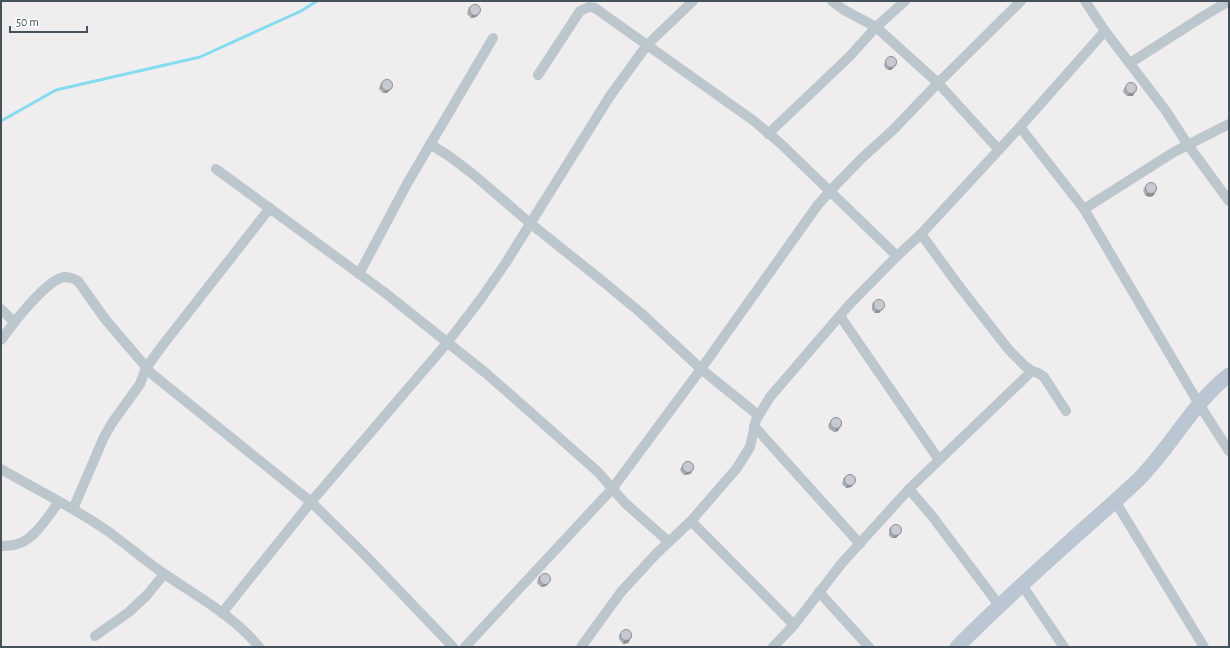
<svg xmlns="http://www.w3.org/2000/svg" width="1230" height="648" font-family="'Alegreya Sans',sans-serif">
<rect width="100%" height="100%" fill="#f0edee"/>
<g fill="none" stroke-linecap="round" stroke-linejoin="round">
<polyline stroke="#85dcee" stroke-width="3" points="1,121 56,90 200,57 301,11 317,1"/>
<g stroke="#bbc6cd" stroke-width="10">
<polyline points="832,1 844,10 876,27 938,83 999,150"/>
<polyline points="1085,1 1105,31 1166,111 1188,145 1229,201"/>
<polyline points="1130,63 1202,17 1229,1"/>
<polyline points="538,75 580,11 589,7 595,8 754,121 780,143 897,256"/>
<polyline points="1020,127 1084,209 1199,404 1229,451"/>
<polyline points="768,134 850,56 876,27 905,1"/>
<polyline points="430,144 449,156 474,175 531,224 600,279 641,313 701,369 758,415"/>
<polyline points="216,169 384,292 487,374 598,472 625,503 669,542"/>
<polyline points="1084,209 1174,152 1229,124"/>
<polyline points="921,234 959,286 1009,350 1025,366 1032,371 1038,373 1044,377 1066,411"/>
<polyline points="359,274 408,182 493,38"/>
<polyline points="1,309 14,322"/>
<polyline points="840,316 939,460"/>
<path d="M1,340C12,325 46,280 64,277C69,277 73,278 78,281L105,319L152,374L311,502L363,553L453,647"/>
<polyline points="754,426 860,544"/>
<path d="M1,469C37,490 75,508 109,532C127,545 144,560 163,573C196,596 233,615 259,647"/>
<polyline points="909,489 932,516 999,605"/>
<polyline points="1115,501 1204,647"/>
<polyline points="73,509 104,437 112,423 140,384 146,368 162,346 270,208"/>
<polyline points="691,521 794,625"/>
<path d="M1,546C7,546 14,546 20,543C35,538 49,515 59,502"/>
<polyline points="1022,585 1064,647"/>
<polyline points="819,592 869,647"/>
<polyline points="222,613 311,502 447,343 480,300 505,264 610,96 647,45 693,1"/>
<polyline points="95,636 129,612 148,594 164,574"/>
<polyline points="465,647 612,489 701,369 817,206 830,191 862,158 893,130 938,83 1021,1"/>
<polyline points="581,647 621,592 656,554 691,521 737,468 750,447 756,420 770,397 849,305 897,256 921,234 1020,127 1105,31"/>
<polyline points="773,647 794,625 842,563 909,489 1032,371"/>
</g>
<path stroke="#bac7d2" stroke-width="15" d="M957,647C993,611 1030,577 1068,543C1091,522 1115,502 1138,480C1171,447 1192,404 1229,375"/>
</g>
<g fill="#abafb4">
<polygon points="469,7 480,12 476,17 471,18 467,14 468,10"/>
<polygon points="889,57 895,66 891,70 888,70 885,68 884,64"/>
<polygon points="382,82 391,89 387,93 383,93 379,89 380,85"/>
<polygon points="1126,86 1137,90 1133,96 1127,96 1123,92 1124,88"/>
<polygon points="1147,184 1157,190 1153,196 1149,197 1145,195 1143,190"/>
<polygon points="873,302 883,309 879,313 875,313 872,310 872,305"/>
<polygon points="832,419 842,425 838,431 834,432 829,429 828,425"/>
<polygon points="686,461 694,469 690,474 684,475 681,472 680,469"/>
<polygon points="844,477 855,482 851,487 846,488 842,484 843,480"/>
<polygon points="890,527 900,534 896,538 892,538 889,536 889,530"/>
<polygon points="539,576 550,581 546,586 541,587 537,583 538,579"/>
<polygon points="621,633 632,637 628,643 623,644 619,639 619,635"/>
</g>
<g fill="#8b8e92">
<polygon points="472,15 478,15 476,17 471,18"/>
<polygon points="897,64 891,70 888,70 889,68"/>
<polygon points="393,87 387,93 383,93 385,91"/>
<polygon points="1134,93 1133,96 1127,96 1129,94"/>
<polygon points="1147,193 1155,193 1153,196 1149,197 1145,195"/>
<polygon points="884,306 879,313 875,313 876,310"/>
<polygon points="839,428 838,431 834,432 836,429"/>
<polygon points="686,472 692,472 690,474 684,475"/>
<polygon points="847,485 853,485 851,487 846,488"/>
<polygon points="901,532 896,538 892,538 894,536"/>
<polygon points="543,584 548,584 546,586 541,587"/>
<polygon points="630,640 628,643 623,644 624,641"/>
</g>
<g fill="#c7cbd1" stroke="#8b8e92">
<circle cx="475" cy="10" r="5.5"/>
<circle cx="891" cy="62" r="5.5"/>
<circle cx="387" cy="85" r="5.5"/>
<circle cx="1131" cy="88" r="5.5"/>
<circle cx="1151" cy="188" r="5.5"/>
<circle cx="879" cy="305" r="5.5"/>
<circle cx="836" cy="423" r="5.5"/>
<circle cx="688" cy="467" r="5.5"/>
<circle cx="850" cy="480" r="5.5"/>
<circle cx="896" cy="530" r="5.5"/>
<circle cx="545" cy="579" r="5.5"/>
<circle cx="626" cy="635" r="5.5"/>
</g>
<rect width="1230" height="648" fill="none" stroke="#45525c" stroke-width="4"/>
<path d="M10 26v6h77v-6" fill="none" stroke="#45525c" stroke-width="2"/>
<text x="16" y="26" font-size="12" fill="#45525c" stroke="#ffffff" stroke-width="3" paint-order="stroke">50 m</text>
</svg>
